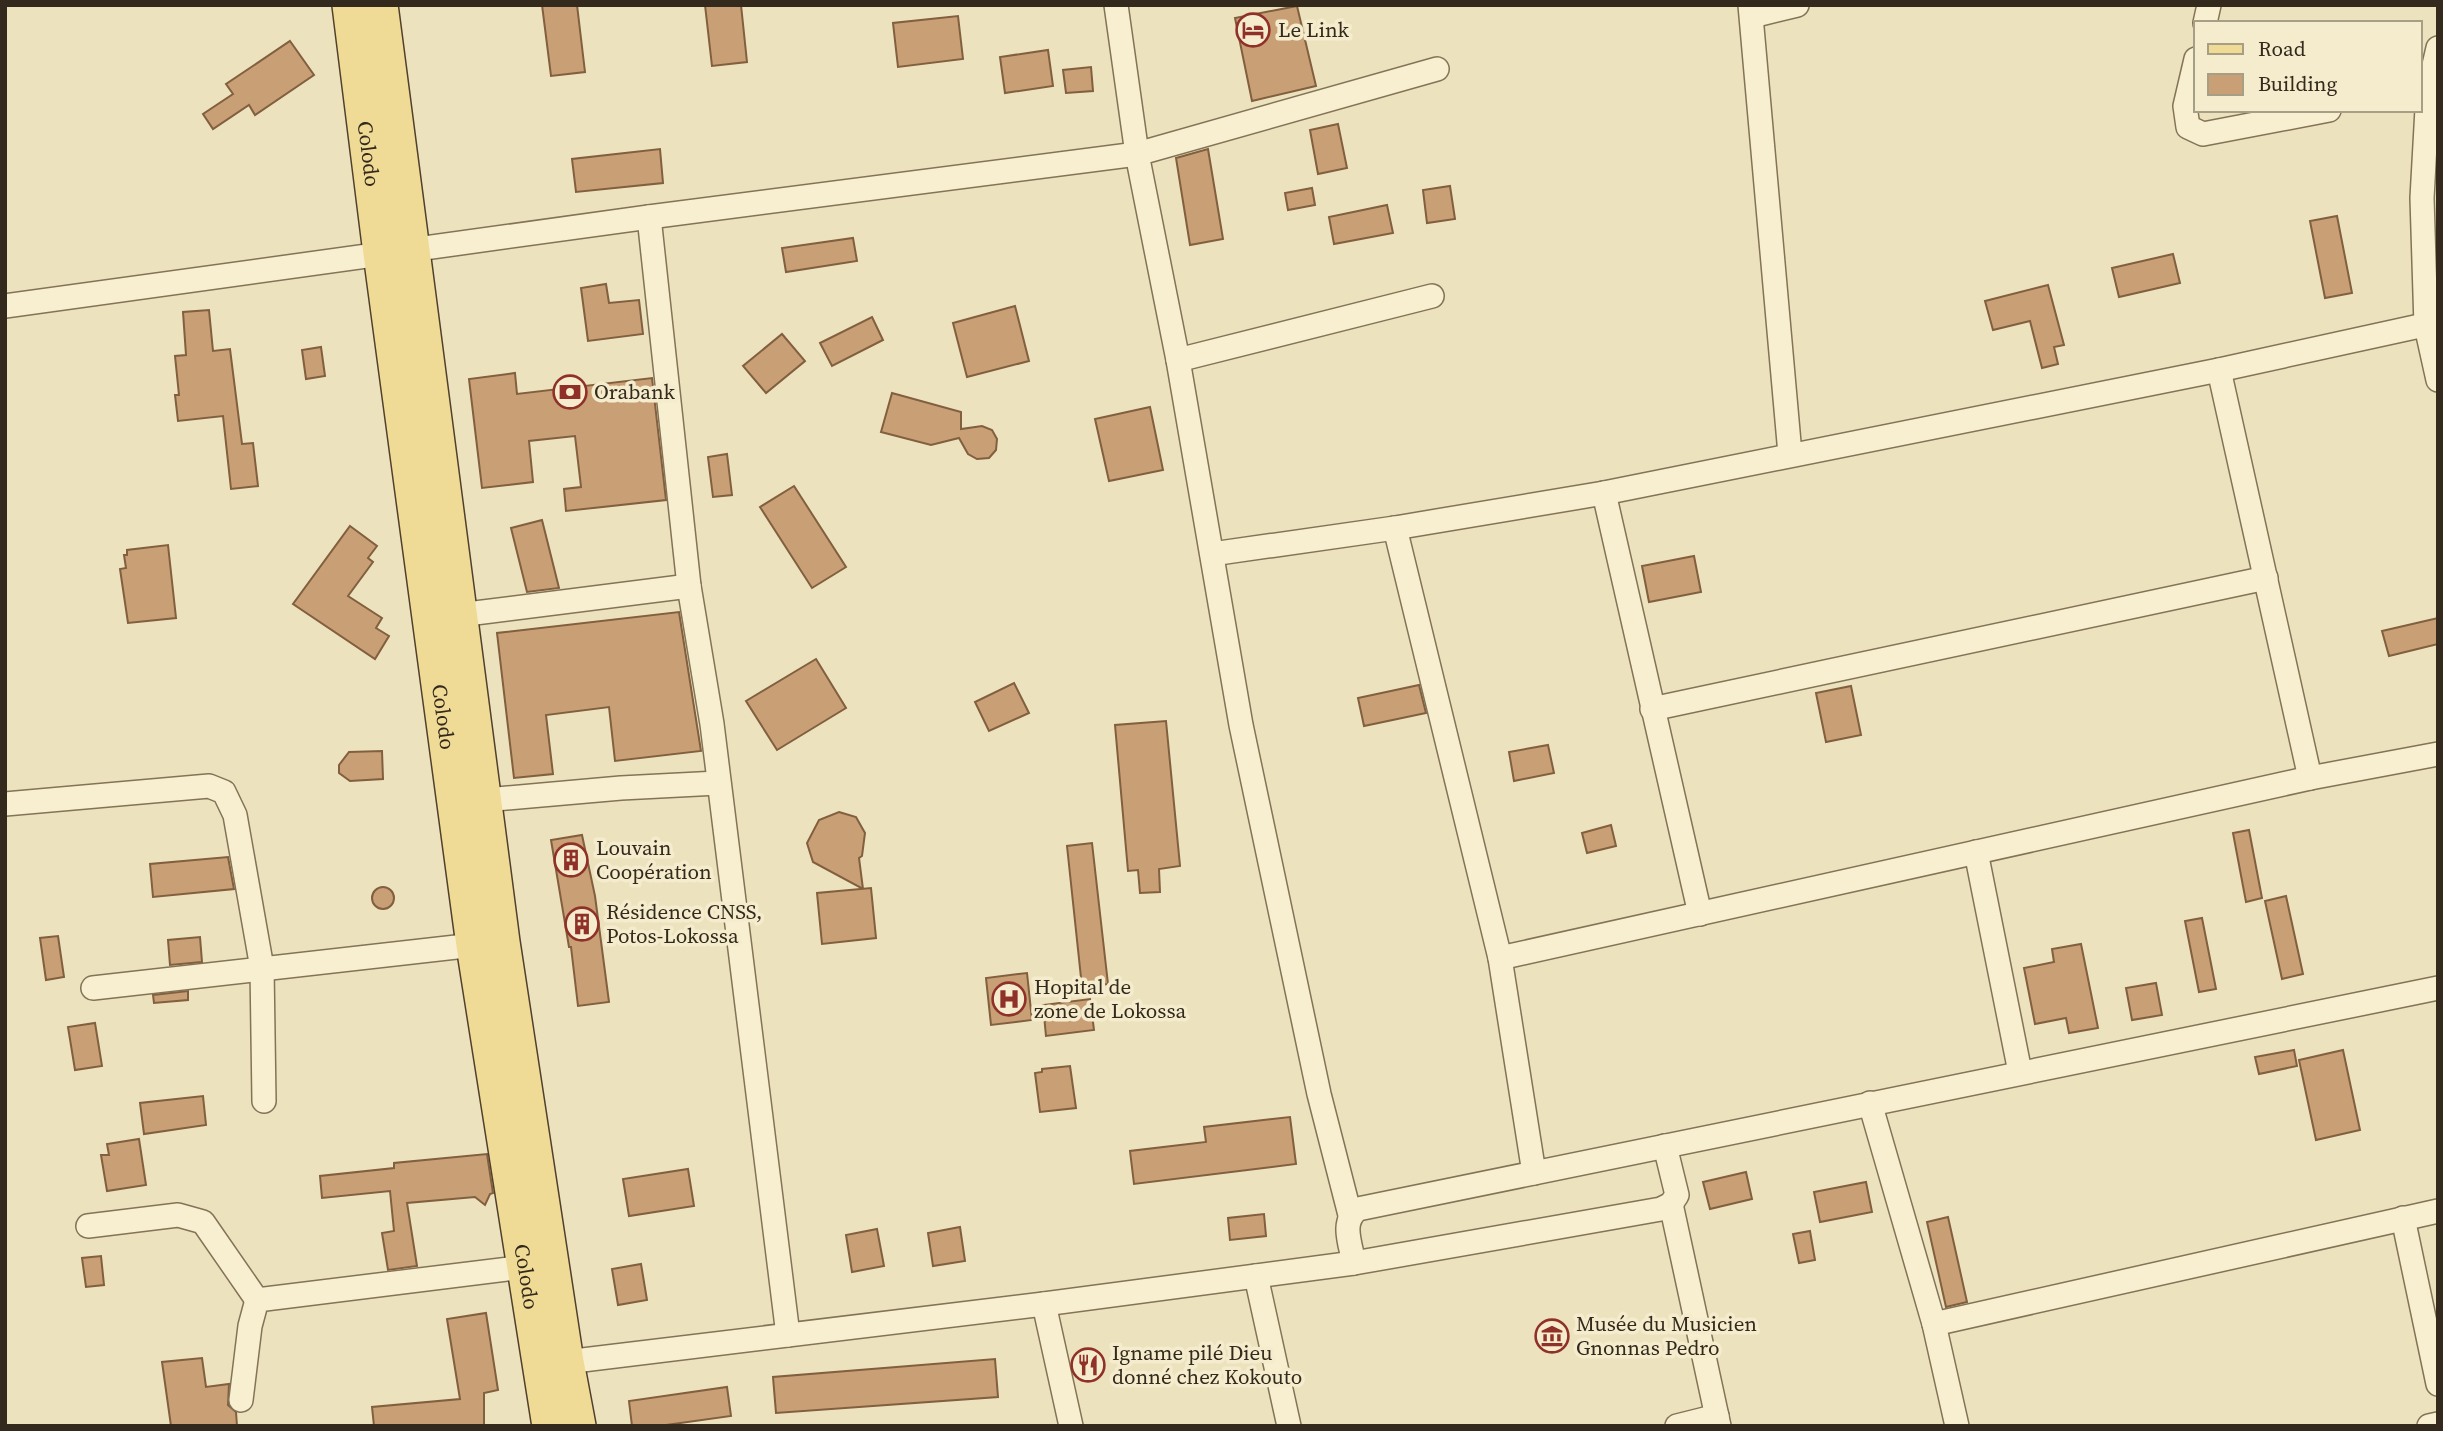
<svg xmlns="http://www.w3.org/2000/svg" width="2443" height="1431" font-family="'Source Serif 4',serif">
<rect width="100%" height="100%" fill="#ece2be"/>
<g fill="#c99f75" stroke="#825f3e" stroke-width="2">
<polygon points="542,5 577,5 585,72 551,76"/>
<polygon points="705,5 741,5 747,62 712,66"/>
<polygon points="1297,6 1316,86 1252,101 1235,18"/>
<polygon points="958,16 963,59 898,67 893,23"/>
<polygon points="290,41 314,75 255,115 249,105 213,129 203,114 233,94 226,84"/>
<polygon points="1048,50 1053,86 1005,93 1000,57"/>
<polygon points="1091,67 1093,91 1066,93 1063,70"/>
<polygon points="1338,124 1347,168 1318,174 1310,130"/>
<polygon points="660,149 663,183 576,192 572,159"/>
<polygon points="1208,149 1223,239 1190,245 1176,158"/>
<polygon points="1450,186 1455,219 1427,223 1423,190"/>
<polygon points="1312,188 1315,205 1288,210 1285,193"/>
<polygon points="1387,205 1393,233 1334,244 1329,217"/>
<polygon points="2337,216 2352,293 2325,298 2310,221"/>
<polygon points="853,238 857,261 786,272 782,248"/>
<polygon points="2173,254 2180,283 2119,297 2112,268"/>
<polygon points="606,284 609,303 639,300 643,334 588,341 581,288"/>
<polygon points="2048,285 2064,345 2054,347 2058,364 2042,368 2030,321 1993,330 1985,301"/>
<polygon points="1015,306 1029,361 967,377 953,323"/>
<polygon points="209,310 213,351 230,349 242,444 253,443 258,486 231,489 223,416 178,421 175,395 179,395 175,356 186,355 183,312"/>
<polygon points="872,317 883,340 832,366 820,343"/>
<polygon points="782,334 805,361 766,393 743,366"/>
<polygon points="321,347 325,376 306,379 302,350"/>
<polygon points="515,373 517,394 652,378 666,500 566,511 564,489 581,487 575,436 529,441 533,482 482,488 469,379"/>
<polygon points="892,393 961,412 961,429 982,426 992,430 997,439 996,450 989,458 977,459 968,454 959,438 931,445 881,432"/>
<polygon points="1150,407 1163,470 1109,481 1095,419"/>
<polygon points="727,454 732,495 713,497 708,457"/>
<polygon points="794,486 846,567 812,588 760,507"/>
<polygon points="542,520 559,588 527,592 511,528"/>
<polygon points="350,526 377,546 368,558 373,562 348,596 382,618 376,628 389,636 375,659 293,604"/>
<polygon points="168,545 176,618 128,623 120,569 126,568 124,555 127,555 127,550"/>
<polygon points="1694,556 1701,592 1649,602 1642,566"/>
<polygon points="679,612 701,751 615,761 609,707 546,715 553,774 514,778 497,633"/>
<polygon points="2438,618 2438,644 2389,656 2382,631"/>
<polygon points="816,659 846,708 777,750 746,701"/>
<polygon points="1014,683 1029,713 989,731 975,702"/>
<polygon points="1419,685 1426,713 1364,726 1358,698"/>
<polygon points="1851,686 1861,735 1826,742 1816,693"/>
<polygon points="1166,721 1180,866 1159,869 1160,892 1140,893 1138,870 1128,871 1115,725"/>
<polygon points="1548,745 1554,773 1514,781 1509,752"/>
<polygon points="382,751 383,779 350,781 339,773 339,765 349,752"/>
<polygon points="839,812 856,817 865,833 862,856 859,858 863,889 813,862 807,843 819,820"/>
<polygon points="1611,825 1616,846 1587,853 1582,833"/>
<polygon points="2249,830 2262,898 2246,902 2233,833"/>
<polygon points="582,835 595,896 609,1002 578,1006 571,947 569,947 551,840"/>
<polygon points="1092,843 1108,984 1082,987 1067,846"/>
<polygon points="228,857 234,889 153,897 150,864"/>
<circle cx="383" cy="898" r="11"/>
<polygon points="871,888 876,938 822,944 817,893"/>
<polygon points="2286,896 2303,974 2282,979 2265,901"/>
<polygon points="2202,918 2216,989 2199,992 2185,921"/>
<polygon points="58,936 64,977 46,980 40,938"/>
<polygon points="200,937 202,962 170,965 168,940"/>
<polygon points="2081,944 2098,1028 2069,1033 2066,1018 2035,1024 2024,968 2054,962 2052,949"/>
<polygon points="1027,973 1032,1020 991,1025 986,978"/>
<polygon points="2156,983 2162,1015 2132,1020 2126,988"/>
<polygon points="188,991 188,1000 154,1003 153,995"/>
<polygon points="1090,999 1094,1030 1046,1036 1043,1005"/>
<polygon points="95,1023 102,1066 75,1070 68,1027"/>
<polygon points="2294,1050 2297,1066 2259,1074 2255,1057"/>
<polygon points="2343,1050 2360,1130 2316,1140 2299,1060"/>
<polygon points="1070,1066 1076,1108 1040,1112 1035,1073 1042,1072 1042,1069"/>
<polygon points="203,1096 206,1125 144,1134 140,1103"/>
<polygon points="1290,1117 1296,1164 1134,1184 1130,1151 1206,1142 1204,1127"/>
<polygon points="139,1139 146,1185 107,1191 101,1155 109,1155 107,1144"/>
<polygon points="487,1154 493,1193 490,1194 485,1205 475,1197 407,1203 417,1266 388,1270 382,1233 394,1231 390,1191 322,1198 320,1176 394,1168 394,1163"/>
<polygon points="688,1169 694,1206 629,1216 623,1179"/>
<polygon points="1746,1172 1752,1199 1710,1209 1703,1182"/>
<polygon points="1866,1182 1872,1212 1820,1222 1814,1192"/>
<polygon points="1264,1214 1266,1236 1230,1240 1228,1218"/>
<polygon points="1948,1217 1967,1302 1946,1307 1927,1222"/>
<polygon points="960,1227 965,1261 933,1266 928,1233"/>
<polygon points="877,1229 884,1266 852,1272 846,1235"/>
<polygon points="1810,1231 1815,1260 1799,1263 1793,1234"/>
<polygon points="101,1256 104,1285 86,1287 82,1258"/>
<polygon points="641,1264 647,1300 618,1305 612,1269"/>
<polygon points="486,1313 498,1390 484,1393 484,1426 374,1426 372,1407 460,1399 447,1319"/>
<polygon points="202,1358 206,1387 229,1384 228,1405 236,1412 237,1426 171,1426 162,1362"/>
<polygon points="995,1359 998,1397 776,1413 773,1377"/>
<polygon points="727,1387 731,1416 659,1426 632,1426 629,1401"/>
</g>
<g fill="none" stroke-linecap="round" stroke-linejoin="round">
<defs>
<g id="minor">
<polyline points="1116,5 1137,154 1178,360 1241,725 1319,1094 1350,1215"/>
<polyline points="1750,5 1790,454"/>
<polyline points="1752,16 1797,5"/>
<polyline points="2205,23 2209,5"/>
<polyline points="2438,48 2428,91 2422,198 2426,326 2438,380"/>
<polyline points="2196,59 2185,106 2188,127 2203,134 2329,110"/>
<polyline points="649,217 689,586 712,724 788,1335"/>
<polyline points="5,306 649,217 1137,154 1437,69"/>
<polyline points="1178,360 1432,296"/>
<polyline points="2219,370 2310,778"/>
<polyline points="1604,493 1700,914"/>
<polyline points="1395,528 1500,958 1534,1173"/>
<polyline points="1212,554 1395,528 1604,493 2219,370 2438,322"/>
<polyline points="459,615 689,586"/>
<polyline points="1652,709 2266,578"/>
<polyline points="485,800 621,788 718,783"/>
<polyline points="5,804 209,786 224,792 235,815 262,968 264,1101"/>
<polyline points="1976,852 2020,1072"/>
<polyline points="1500,958 2310,778 2438,754"/>
<polyline points="93,988 474,945"/>
<polyline points="1870,1103 1934,1324 1957,1426"/>
<polyline points="1671,1204 1719,1426"/>
<polyline points="2403,1218 2438,1384"/>
<polyline points="88,1226 178,1215 203,1222 257,1300"/>
<path d="M1354,1263C1351,1245 1340,1222 1358,1209L2438,988"/>
<polyline points="1256,1276 1289,1426"/>
<polyline points="1044,1304 1071,1426"/>
<polyline points="1934,1324 2438,1211"/>
<polyline points="566,1362 1044,1304 1354,1263 1661,1209 1671,1204 1677,1195 1665,1146"/>
<polyline points="241,1400 250,1326 257,1300 524,1267"/>
<polyline points="1677,1426 1717,1416"/>
<polyline points="2429,1426 2438,1424"/>
</g>
<g id="primary">
<path id="s1" d="M350,5L381,253L474,945L550,1426"/>
<polyline points="380,5 502,942 566,1362 578,1426"/>
</g>
</defs>
<use href="#minor" stroke="#837357" stroke-width="26"/>
<use href="#primary" stroke="#51402c" stroke-width="38"/>
<use href="#minor" stroke="#f7efd0" stroke-width="23"/>
<use href="#primary" stroke="#efdb95" stroke-width="35"/>
</g>
<defs>
<symbol id="hotel-ring" viewBox="-11 -11 22 22"><circle r="9.5" fill="#f4eccd" stroke="#903129" stroke-width="1.5"/><path d="M-6-4.5h1.5V1H6V5H4.5V3h-9V5H-6ZM-4 0a1.8 1.8 0 1 1 3.6 0ZM.5 0V-2.5h3Q6-2.5 6 0Z" fill="#903129"/></symbol>
<symbol id="bank-ring" viewBox="-11 -11 22 22"><circle r="9.5" fill="#f4eccd" stroke="#903129" stroke-width="1.5"/><path d="M-6-4H6V4H-6ZM0-2.3a2.3 2.3 0 1 0 0 4.6a2.3 2.3 0 1 0 0-4.6Z" fill="#903129"/></symbol>
<symbol id="building-ring" viewBox="-11 -11 22 22"><circle r="9.5" fill="#f4eccd" stroke="#903129" stroke-width="1.5"/><path d="M-4-6H4V6H1V3H-1V6H-4ZM-2.5-4.3h1.7v1.8h-1.7ZM.8-4.3h1.7v1.8H.8ZM-2.5-1h1.7V.8h-1.7ZM.8-1h1.7V.8H.8Z" fill="#903129"/></symbol>
<symbol id="hospital-ring" viewBox="-11 -11 22 22"><circle r="9.5" fill="#f4eccd" stroke="#903129" stroke-width="1.5"/><path d="M-5-5h3v3.5h4V-5h3V5h-3V1.5h-4V5h-3Z" fill="#903129"/></symbol>
<symbol id="museum-ring" viewBox="-11 -11 22 22"><circle r="9.5" fill="#f4eccd" stroke="#903129" stroke-width="1.5"/><path d="M0-6L6-3V-2H-6V-3ZM-5-1h2V3h-2ZM-1-1h2V3h-2ZM3-1h2V3H3ZM-6 4H6V6H-6Z" fill="#903129"/></symbol>
<symbol id="restaurant-ring" viewBox="-11 -11 22 22"><circle r="9.5" fill="#f4eccd" stroke="#903129" stroke-width="1.5"/><path d="M-5-6h1v4h1v-4h1v4h1v-4h1v5L-1.5 .5V6h-2V.5L-5-1ZM5-6V6H3V1.5H1.5Q1.5-4 5-6Z" fill="#903129"/></symbol>
</defs>
<g fill-rule="evenodd">
<use href="#hotel-ring" x="1234" y="11" width="38" height="38"/>
<use href="#bank-ring" x="551" y="373" width="38" height="38"/>
<use href="#building-ring" x="552" y="841" width="38" height="38"/>
<use href="#building-ring" x="563" y="905" width="38" height="38"/>
<use href="#hospital-ring" x="990" y="980" width="38" height="38"/>
<use href="#museum-ring" x="1533" y="1317" width="38" height="38"/>
<use href="#restaurant-ring" x="1069" y="1346" width="38" height="38"/>
</g>
<g text-anchor="middle" stroke-width="7" stroke-linejoin="round" paint-order="stroke">
<g font-size="21" fill="#33291c" stroke="#f4eccd" text-anchor="start">
<text x="1278" y="37">Le Link</text>
<text x="594" y="399">Orabank</text>
<text x="596" y="855">Louvain<tspan x="596" dy="24">Coopération</tspan></text>
<text x="606" y="919">Résidence CNSS,<tspan x="606" dy="24">Potos-Lokossa</tspan></text>
<text x="1034" y="994">Hopital de<tspan x="1034" dy="24">zone de Lokossa</tspan></text>
<text x="1576" y="1331">Musée du Musicien<tspan x="1576" dy="24">Gnonnas Pedro</tspan></text>
<text x="1112" y="1360">Igname pilé Dieu<tspan x="1112" dy="24">donné chez Kokouto</tspan></text>
</g>
<g font-size="21" fill="#33291c" stroke="#f4eccd">
<text dy="7" stroke="none"><textPath href="#s1" startOffset="150">Colodo</textPath></text>
<text dy="7" stroke="none"><textPath href="#s1" startOffset="718">Colodo</textPath></text>
<text dy="7" stroke="none"><textPath href="#s1" startOffset="1284">Colodo</textPath></text>
</g>
</g>
<rect width="2443" height="1431" fill="none" stroke="#33291c" stroke-width="14"/>
<rect x="2194" y="21" width="228" height="91" fill="#f4eccd" stroke="#a79e86" stroke-width="2"/>
<rect x="2208" y="44" width="35" height="10" fill="#efdb95" stroke="#a79e86" stroke-width="2"/>
<text x="2258" y="56" font-size="21" fill="#33291c">Road</text>
<rect x="2208" y="74" width="35" height="21" fill="#c99f75" stroke="#a79e86" stroke-width="2"/>
<text x="2258" y="91" font-size="21" fill="#33291c">Building</text>
</svg>
